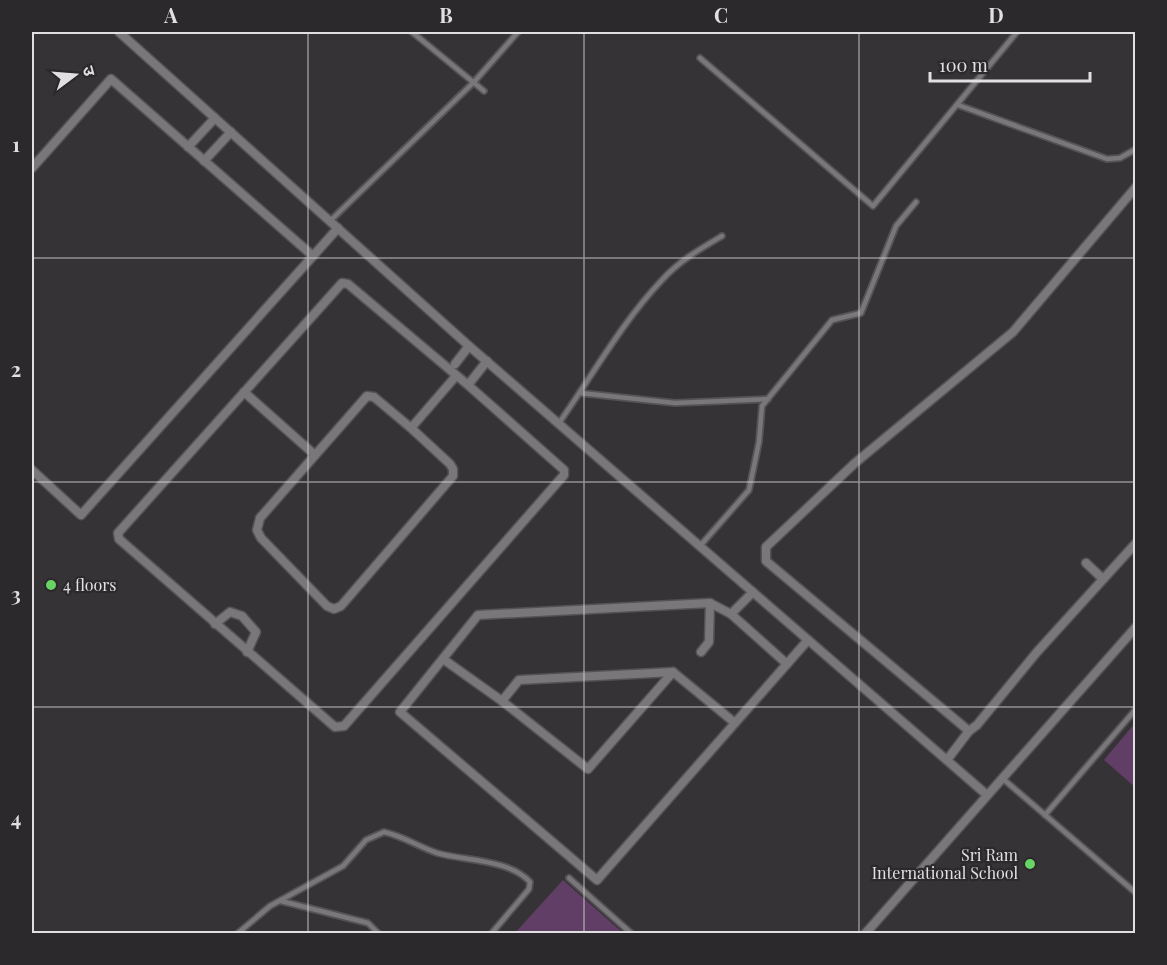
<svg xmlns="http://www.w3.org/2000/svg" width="1167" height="965" font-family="'Playfair Display','Noto Sans Devanagari',serif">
<rect width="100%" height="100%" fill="#363336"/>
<g fill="#613e65">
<polygon points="1135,723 1135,787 1104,760"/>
<polygon points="563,880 623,933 515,933"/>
</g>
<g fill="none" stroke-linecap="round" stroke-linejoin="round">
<defs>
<g id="lane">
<polyline points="412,32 484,91"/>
<polyline points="700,58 873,206 1017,32"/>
<polyline points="958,105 1107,159 1120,158 1136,149"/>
<polyline points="330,221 474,82 518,32"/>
<polyline points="580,393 675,403 768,399"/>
<path d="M559,423C592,376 622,322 662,280C679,261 700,249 722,236"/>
<polyline points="700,546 749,490 759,442 762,406 832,320 861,313 896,226 916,202"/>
<polyline points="1002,778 1136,893"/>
<polyline points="1045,815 1136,709"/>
<polyline points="569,878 632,934"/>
<polyline points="281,901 368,923 379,934"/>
<path d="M237,934L270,906L343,866L366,840L384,832C403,836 419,847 437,853C465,861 509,859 530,882L529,889L491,934"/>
</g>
<g id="street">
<polyline points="119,32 469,346 987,795"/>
<polyline points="188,147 215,118"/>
<polyline points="204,161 231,132"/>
<polyline points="32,168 111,79 313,256 81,515 32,470"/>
<polyline points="1136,187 1013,332 855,463 766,547 766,561 969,731 977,725 1037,652 1136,543"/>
<polyline points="313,256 338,228"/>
<polyline points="455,364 469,346"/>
<polyline points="468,385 348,284 342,283 118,533 119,539 335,727 344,726 564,475 564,470 468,385 487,361"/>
<polyline points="244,392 315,455"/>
<polyline points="411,428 374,397 367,396 260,518 257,530 261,538 327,606 334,609 341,606 453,476 453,469 450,464 411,428 456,376"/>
<polyline points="1086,563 1103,579"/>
<polyline points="753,592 731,614 710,603 478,615 400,712 597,880 808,640"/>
<polyline points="731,614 787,664"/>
<polyline points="215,624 230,612 242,616 256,632 247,652"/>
<polyline points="701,652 709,642 710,603"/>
<polyline points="443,659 502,701 519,680 673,672 735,723"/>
<polyline points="502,701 588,769 673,672"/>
<polyline points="947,760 969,731"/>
<polyline points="865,934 1136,627"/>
</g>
</defs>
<use href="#lane" stroke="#555255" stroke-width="8"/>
<use href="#street" stroke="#555255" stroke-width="11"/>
<use href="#lane" stroke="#7a777b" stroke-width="4.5"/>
<use href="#street" stroke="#7a777b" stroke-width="8"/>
</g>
<path fill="none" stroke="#e1dfe1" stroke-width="1.5" stroke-opacity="0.55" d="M308,32V934M584,32V934M859,32V934M32,258H1136M32,482H1136M32,707H1136"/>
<g fill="#68d465" stroke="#2c292c" stroke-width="2">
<circle cx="51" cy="585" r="6"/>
<circle cx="1030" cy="864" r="6"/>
</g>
<g text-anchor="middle" stroke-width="4.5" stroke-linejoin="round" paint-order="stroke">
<g font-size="16" fill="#e1dfe1" stroke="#2c292c" text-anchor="start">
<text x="63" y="591">4 floors</text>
<text x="1018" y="861" text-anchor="end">Sri Ram<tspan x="1018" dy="18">International School</tspan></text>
</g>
</g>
<rect width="1167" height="965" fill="none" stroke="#2c292c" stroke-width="66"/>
<g transform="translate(75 75) rotate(74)" stroke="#2c292c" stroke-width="4.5" paint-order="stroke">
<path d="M0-4.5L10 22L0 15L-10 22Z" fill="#e1dfe1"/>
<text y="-9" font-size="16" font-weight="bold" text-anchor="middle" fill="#e1dfe1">उ</text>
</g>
<path d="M930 72v9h160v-9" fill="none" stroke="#e1dfe1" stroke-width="3"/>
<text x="939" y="72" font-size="18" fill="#e1dfe1" stroke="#2c292c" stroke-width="4.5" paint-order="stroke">100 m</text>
<rect x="33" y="33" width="1101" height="899" fill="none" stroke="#e1dfe1" stroke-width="2"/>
<g font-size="20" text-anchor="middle" font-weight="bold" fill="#e1dfe1">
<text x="171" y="23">A</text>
<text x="446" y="23">B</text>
<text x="721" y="23">C</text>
<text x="996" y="23">D</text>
<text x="16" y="152">1</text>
<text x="16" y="377">2</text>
<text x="16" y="602">3</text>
<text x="16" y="826">4</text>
</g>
</svg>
